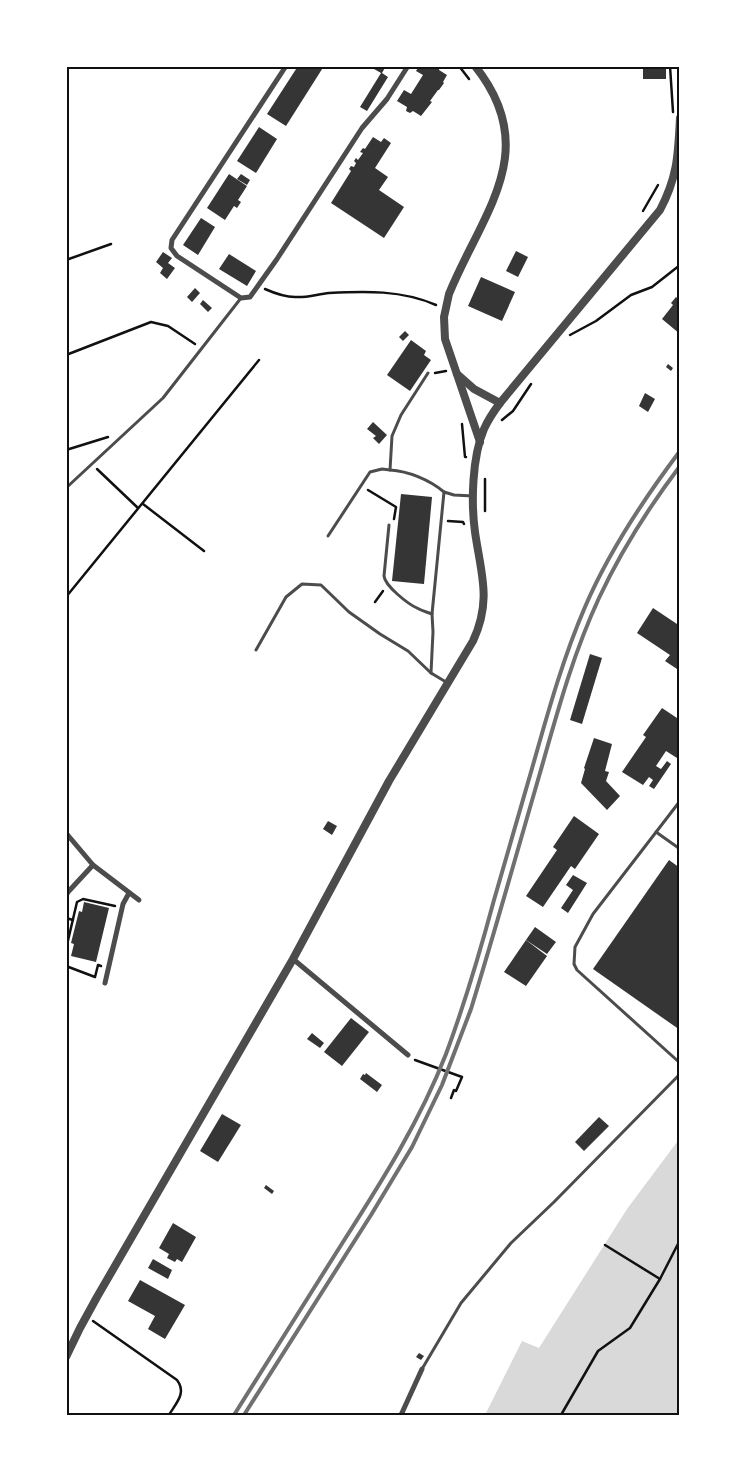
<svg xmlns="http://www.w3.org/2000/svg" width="746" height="1481" font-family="'Noto Serif',serif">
<rect width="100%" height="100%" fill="#fff"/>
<polygon fill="#d9d9d9" points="680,1138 680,1415 485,1415 522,1341 539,1348 627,1209"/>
<g fill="#353535">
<polygon points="298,66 324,66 286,126 267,114"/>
<polygon points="376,66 386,66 382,73 388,77 367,111 360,107 381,73 374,69"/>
<polygon points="419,66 440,66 439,70 447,75 443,82 444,83 439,90 438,90 430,101 432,102 421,116 413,111 410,113 406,111 407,107 397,101 404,90 411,94 423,75 416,71"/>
<rect x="643" y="66" width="23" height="13"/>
<polygon points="259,127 277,139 256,173 237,161"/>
<polygon points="373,137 381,142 384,138 391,143 375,168 388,177 379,190 404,207 384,238 331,203 351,171 349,169 351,166 354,167 356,163 354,161 356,158 358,160 363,153 360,152 363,148 365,149"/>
<polygon points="229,174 247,186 238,200 241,202 237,208 234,206 225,220 207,208"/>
<polygon points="241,174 250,180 247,185 237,179"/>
<polygon points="201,218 215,227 198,255 183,245"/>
<polygon points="516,251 528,257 518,277 506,271"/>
<polygon points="163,252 172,258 168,263 175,268 167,279 160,273 163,268 156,262"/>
<polygon points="229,254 256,271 247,286 219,269"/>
<polygon points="481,277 515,292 502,321 468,306"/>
<polygon points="195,288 200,293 192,302 187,297"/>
<polygon points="676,297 678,299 680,298 680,334 662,319 673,305 671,303"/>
<polygon points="203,300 212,308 208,312 200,304"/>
<polygon points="405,331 409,335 403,341 399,337"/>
<polygon points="411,340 426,351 424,355 431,360 410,391 387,375"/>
<polygon points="668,364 673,368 671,371 666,367"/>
<polygon points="645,393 655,399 648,412 639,406"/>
<polygon points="373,422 387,435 379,444 373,438 376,436 367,429"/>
<polygon points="401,494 432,497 424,584 392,581"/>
<polygon points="653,608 680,626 680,671 665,661 670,655 637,633"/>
<polygon points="590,654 602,658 582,724 570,720"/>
<polygon points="662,708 680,720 680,754 677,758 666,751 656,766 661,769 667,761 671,764 654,789 649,786 653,780 649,777 643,785 622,772 646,737 643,735"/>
<polygon points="594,738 612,744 605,771 609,772 606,781 620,796 607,810 581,783 585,769 584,768"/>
<polygon points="574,816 599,834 575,869 571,866 543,907 526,896 557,850 553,847"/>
<polygon points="328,821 337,826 332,835 323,829"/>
<polygon points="669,860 680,868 680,1030 593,969"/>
<polygon points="573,875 587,883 568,913 561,908 573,890 566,885"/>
<polygon points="84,902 109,908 96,962 71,956 74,944 71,943 79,911 82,912"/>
<polygon points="535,927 556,942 547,954 526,940"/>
<polygon points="526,940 547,956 526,986 504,972"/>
<polygon points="351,1018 369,1032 342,1066 324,1052"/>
<polygon points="312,1033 324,1043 320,1048 307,1039"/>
<polygon points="366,1073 382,1085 377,1092 360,1079 363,1074 365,1075"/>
<polygon points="222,1114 241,1125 218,1162 200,1151"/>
<polygon points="599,1117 609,1126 584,1151 575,1142"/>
<polygon points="266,1185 274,1191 272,1194 264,1188"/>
<polygon points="173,1223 196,1237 182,1262 177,1259 175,1262 167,1258 169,1254 159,1248"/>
<polygon points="153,1259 172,1270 168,1279 148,1268"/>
<polygon points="140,1280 185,1305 165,1339 148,1329 155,1316 128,1301"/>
<polygon points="419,1353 424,1356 421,1360 416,1357"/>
</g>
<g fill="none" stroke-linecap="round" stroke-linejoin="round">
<g stroke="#111" stroke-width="2.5">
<polyline points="459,66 469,79"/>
<polyline points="670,66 673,112"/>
<polyline points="643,211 658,185"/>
<polyline points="66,260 111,244"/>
<path d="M265,289C274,293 285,297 295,297C306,298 318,294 329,293C365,291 402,290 436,305"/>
<polyline points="570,335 596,321 631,295 652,287 680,265"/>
<polyline points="66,355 151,322 168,326 195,344"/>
<polyline points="435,373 446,371"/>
<polyline points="502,420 513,411 531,384"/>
<polyline points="462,424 465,457 466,457"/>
<polyline points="66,450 108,437"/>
<polyline points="97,469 138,508"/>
<polyline points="368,490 396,507 394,519"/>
<polyline points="143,504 204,551"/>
<polyline points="485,511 485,479"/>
<polyline points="448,521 463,522 464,524"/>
<polyline points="66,597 259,360"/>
<polyline points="375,602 383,591"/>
<polyline points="66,858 66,861"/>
<polyline points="66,918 73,920"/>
<polyline points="66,949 77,902 83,899 115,906"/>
<polyline points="66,966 95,977 98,965 101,966"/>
<polyline points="415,1060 462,1077 456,1091 454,1090 451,1098"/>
<polyline points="660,1279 680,1240"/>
<path d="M93,1321L177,1380C187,1393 176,1403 169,1415"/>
<polyline points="561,1415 598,1351 630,1328 660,1279 605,1245"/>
</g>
<g stroke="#4c4c4c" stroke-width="3">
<path d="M428,373L401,415L392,436L390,470C408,471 430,480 444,492L432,614"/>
<polyline points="66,488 163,398 241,298"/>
<polyline points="444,492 454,495 473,496"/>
<path d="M389,525L384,576C385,586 408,604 417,608C422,611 427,612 432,614L433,632L431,673L446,682"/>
<polyline points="328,536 370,472 382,469 390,470"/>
<polyline points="256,650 286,597 302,584 321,585 349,612 380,634 408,651 431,673"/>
<polyline points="680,801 593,914 575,947 574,964 577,970 680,1063"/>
<polyline points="656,832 680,849"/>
<polyline points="422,1369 461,1303 511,1243 554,1202 680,1074"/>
</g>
<g stroke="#4c4c4c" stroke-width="5">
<polyline points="286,66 172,240 171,248 177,256 241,298 250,297 277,259 362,128 387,99 408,66"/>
<polyline points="66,833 93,865 139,900"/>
<polyline points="66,896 68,892 93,865"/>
<polyline points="293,959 408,1055"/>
<polyline points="105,983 123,904 129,893"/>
<polyline points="401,1415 422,1369"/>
</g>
<g stroke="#4c4c4c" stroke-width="8">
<path d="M475,66C543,151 482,213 449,294L444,317L445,339L480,442"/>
<polyline points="457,374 474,389 500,403"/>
<path d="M66,1357L80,1328L97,1297L293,959L389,781L473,641C492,600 481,574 475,532C471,503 472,457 484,429C488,420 494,411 500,403L660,210C678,176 678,154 680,118"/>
</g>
<g stroke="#707070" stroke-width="4">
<path d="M234,1415C270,1357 307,1300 343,1242C382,1181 420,1121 446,1054C465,1003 480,952 494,900C507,855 520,810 533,765C548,712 563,658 585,607C609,551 643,500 680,451"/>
<path d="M244,1415L371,1215L412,1147L442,1085L471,1009C495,931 517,852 540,773C557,713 573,654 599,598C621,551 649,507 680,466"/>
</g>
</g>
<rect width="746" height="1481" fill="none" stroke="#ffffff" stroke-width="135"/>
<rect x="68" y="68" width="610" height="1346" fill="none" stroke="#111" stroke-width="2"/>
</svg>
